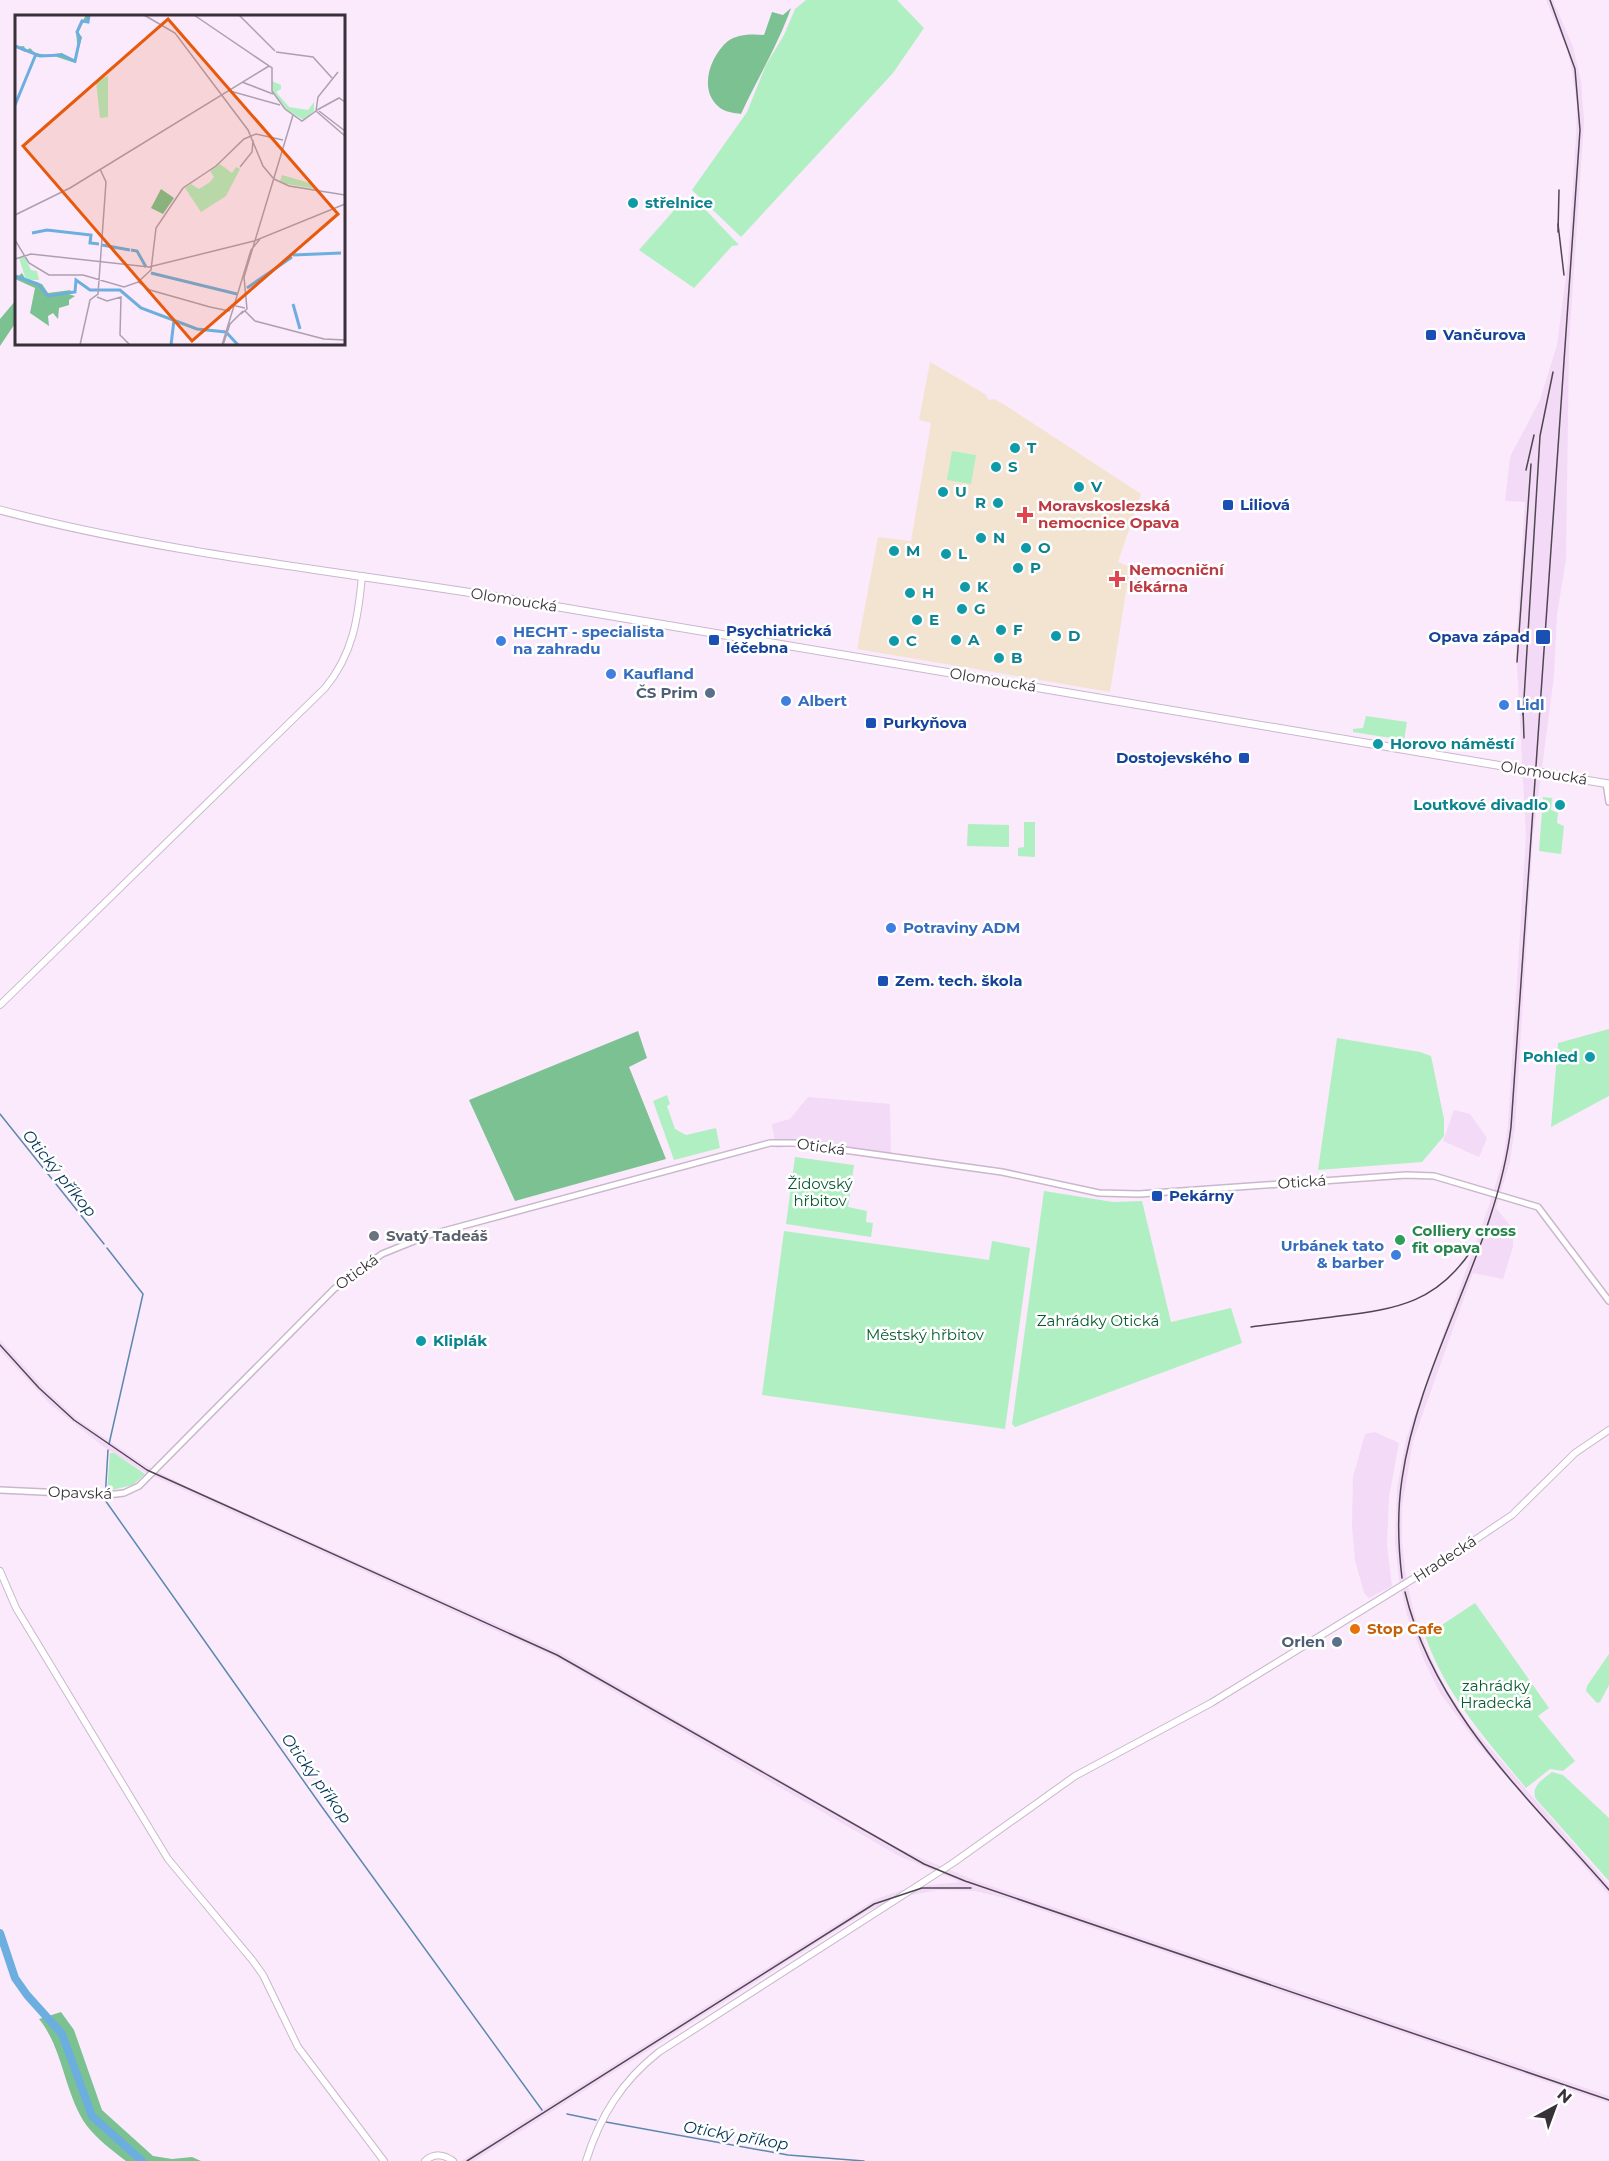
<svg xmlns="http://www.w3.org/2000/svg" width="1609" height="2161" font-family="Montserrat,sans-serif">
<rect width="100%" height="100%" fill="#faeafc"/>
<g fill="#f3daf7">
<polygon points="1546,0 1553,0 1573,47 1581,81 1584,121 1569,343 1566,560 1557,614 1554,676 1533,836 1515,1127 1510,1161 1496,1208 1513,1229 1513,1247 1503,1279 1473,1273 1413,1441 1402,1506 1402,1541 1406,1578 1414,1613 1430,1657 1446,1689 1471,1726 1609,1885 1609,1895 1477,1743 1440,1693 1424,1660 1407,1615 1399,1579 1395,1542 1397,1489 1406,1439 1489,1206 1503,1160 1508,1126 1526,835 1516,647 1525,502 1505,501 1510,457 1540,400 1557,345 1568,261 1576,138 1577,106 1572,70 1567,49"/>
<polygon points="808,1097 890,1104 891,1161 798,1146 776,1148 772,1124 790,1119"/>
<polygon points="1454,1110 1470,1114 1487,1138 1479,1157 1443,1141"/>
<polygon points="0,1340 42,1386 76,1418 143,1464 188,1487 559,1652 902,1850 976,1881 1609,2096 1609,2103 1005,1898 975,1891 939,1890 900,1897 866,1912 474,2161 461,2161 876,1899 911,1887 960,1882 899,1856 556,1658 146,1473 104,1447 50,1404 0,1350"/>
<polygon points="1375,1432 1399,1443 1389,1497 1387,1545 1392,1586 1369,1598 1364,1593 1355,1560 1352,1526 1353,1477 1365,1434"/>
</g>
<polygon fill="#f3e4d1" points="930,362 985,394 989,400 994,399 1005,405 1141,494 1118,562 1130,567 1110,692 857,649 878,537 911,541 931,423 919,420"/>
<g fill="#b0efc2">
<polygon points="806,0 897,0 924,28 893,73 741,237 692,190 747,112 766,65 784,35 795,9"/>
<polygon points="684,199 698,202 739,245 732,246 694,288 639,250"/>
<polygon points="952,451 976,455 971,484 947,480"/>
<polygon points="1366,716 1407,722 1404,740 1353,732 1353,729 1363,728"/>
<polygon points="1543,797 1552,798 1551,810 1558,813 1557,823 1564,826 1561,854 1539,851"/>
<polygon points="1024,822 1035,822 1035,857 1018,856 1018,848 1024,847"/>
<polygon points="968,824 1009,825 1009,847 967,846"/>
<polygon points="1609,1029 1609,1096 1551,1127 1558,1043"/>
<polygon points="1337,1038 1420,1052 1431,1056 1444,1119 1444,1136 1422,1162 1318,1170"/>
<polygon points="667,1095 670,1104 667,1106 675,1129 686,1135 716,1128 720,1148 674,1160 653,1101"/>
<polygon points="795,1157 854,1165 848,1207 867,1211 866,1222 873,1223 871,1237 786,1224"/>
<polygon points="1044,1191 1113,1202 1142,1201 1171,1322 1231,1308 1242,1343 1015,1427 1012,1424"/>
<polygon points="784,1231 989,1260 992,1241 1030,1248 1005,1429 762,1395"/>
<polygon points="110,1453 114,1453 145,1474 133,1485 107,1491"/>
<path d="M1475,1603L1549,1708L1538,1716L1575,1761L1563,1771L1550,1769L1526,1788C1486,1739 1447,1697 1425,1636Z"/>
<polygon points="1609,1654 1609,1685 1600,1702 1597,1703 1586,1691 1587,1686"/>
<path d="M1552,1772L1563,1775L1609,1818V1881L1536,1799C1530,1787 1543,1779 1552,1772Z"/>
</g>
<g fill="#7bc191">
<path d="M791,8C778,45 757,79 741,114C735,113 724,112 719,107C698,90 710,56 728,41C738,34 752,34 764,35L772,12L783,15Z"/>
<polygon points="16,300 16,322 0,346 0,319"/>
<polygon points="638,1031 647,1058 629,1067 666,1159 515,1201 469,1100"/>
<path d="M61,2012L74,2030L102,2110L153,2156L172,2159L192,2157L201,2161H126C113,2151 97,2139 87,2126C64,2094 64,2050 39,2019Z"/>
</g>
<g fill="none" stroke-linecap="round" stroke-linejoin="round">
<g stroke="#5d88ae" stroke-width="1.5">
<polyline points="0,1114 104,1244"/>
<polyline points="107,1248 143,1294 109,1444"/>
<polyline points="108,1450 105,1500 322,1807 542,2110"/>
<polyline points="567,2114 596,2120"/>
<polyline points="606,2122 788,2155 864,2161"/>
</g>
<polyline stroke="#6caedf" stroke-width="8" points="0,1933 15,1978 27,1995 62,2034 92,2116 142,2161"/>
<defs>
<g id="tertiary">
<polyline points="1606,783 1609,802"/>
<polyline points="0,1490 107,1495 124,1493 139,1486 334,1289 382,1254 429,1235 770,1143 794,1143 1002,1172 1099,1193 1139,1194 1406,1175 1434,1176 1538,1207 1609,1301"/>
</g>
<g id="secondary">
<path d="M0,1005L325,688C353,654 358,619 362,576"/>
<polyline points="0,1571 16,1608 168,1859 253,1961 263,1975 298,2047 384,2161"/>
<path d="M425,2161C434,2153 444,2154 453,2161"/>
<path d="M586,2161C600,2116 622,2081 659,2052L953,1863L1075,1776L1211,1703L1460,1550L1512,1515L1575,1453L1609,1430"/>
</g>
<path id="primary" d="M0,510C177,557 361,573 541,604C897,665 1253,723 1609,784"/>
</defs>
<use href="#tertiary" stroke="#cab7cd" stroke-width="8"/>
<use href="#secondary" stroke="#cab7cd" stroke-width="8"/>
<use href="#primary" stroke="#cab7cd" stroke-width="9"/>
<use href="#tertiary" stroke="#fff" stroke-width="5"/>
<use href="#secondary" stroke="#fff" stroke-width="6"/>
<use href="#primary" stroke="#fff" stroke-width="7"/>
<g stroke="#504751" stroke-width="1.5">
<polyline points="1558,224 1564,275"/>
<polyline points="1558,232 1559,190"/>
<polyline points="1526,470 1534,435"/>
<polyline points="1517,662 1531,464"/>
<polyline points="1523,709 1524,738"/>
<polyline points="1523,715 1540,436 1553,372"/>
<path d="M1251,1327C1281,1323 1310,1320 1339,1316C1398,1309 1438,1302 1473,1248"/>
<polyline points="0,1345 39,1388 74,1420 147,1470 557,1655 924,1864 965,1881 1609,2100"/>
<path d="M1402,1578C1398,1545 1397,1512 1402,1479C1419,1360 1497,1247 1511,1127L1580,130L1575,69L1550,0"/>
<path d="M1405,1592C1434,1713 1529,1798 1609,1890"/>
<polyline points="467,2161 874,1904 922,1888 971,1888"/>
</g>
</g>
<g fill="#0f9aa8" stroke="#fff" stroke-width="2">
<circle cx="633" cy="203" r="6"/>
<circle cx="1015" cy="448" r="6"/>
<circle cx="996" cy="467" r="6"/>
<circle cx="1079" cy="487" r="6"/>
<circle cx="943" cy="492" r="6"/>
<circle cx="998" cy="503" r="6"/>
<circle cx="981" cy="538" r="6"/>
<circle cx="1026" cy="548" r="6"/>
<circle cx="894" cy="551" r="6"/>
<circle cx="946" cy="554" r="6"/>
<circle cx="1018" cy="568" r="6"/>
<circle cx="965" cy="587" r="6"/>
<circle cx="910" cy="593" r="6"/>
<circle cx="962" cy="609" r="6"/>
<circle cx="917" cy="620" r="6"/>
<circle cx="1001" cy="630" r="6"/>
<circle cx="1056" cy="636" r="6"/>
<circle cx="956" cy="640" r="6"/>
<circle cx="894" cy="641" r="6"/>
<circle cx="999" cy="658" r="6"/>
<circle cx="1378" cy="744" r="6"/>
<circle cx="1560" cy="805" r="6"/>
<circle cx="1590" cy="1057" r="6"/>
<circle cx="421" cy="1341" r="6"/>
</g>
<g fill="#1a4fb4" stroke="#fff" stroke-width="2">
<rect x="1425" y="329" width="12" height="12" rx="3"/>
<rect x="1222" y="499" width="12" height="12" rx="3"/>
<rect x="1535" y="629" width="16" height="16" rx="3"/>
<rect x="708" y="634" width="12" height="12" rx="3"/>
<rect x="865" y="717" width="12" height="12" rx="3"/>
<rect x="1238" y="752" width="12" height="12" rx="3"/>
<rect x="877" y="975" width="12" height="12" rx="3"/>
<rect x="1151" y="1190" width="12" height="12" rx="3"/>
</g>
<g fill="#e0444e" stroke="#fff" stroke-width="2">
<path d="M1022 506h6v6h6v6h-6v6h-6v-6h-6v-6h6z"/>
<path d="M1114 570h6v6h6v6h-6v6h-6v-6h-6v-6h6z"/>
</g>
<g fill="#3f7fe0" stroke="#fff" stroke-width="2">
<circle cx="501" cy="641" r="6"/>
<circle cx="611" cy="674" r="6"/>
<circle cx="786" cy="701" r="6"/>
<circle cx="1504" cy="705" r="6"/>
<circle cx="891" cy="928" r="6"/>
<circle cx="1396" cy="1255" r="6"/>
</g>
<g fill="#5c6f8a" stroke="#fff" stroke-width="2">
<circle cx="710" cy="693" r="6"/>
<circle cx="1337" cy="1642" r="6"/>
</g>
<circle fill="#6b7280" stroke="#fff" stroke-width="2" cx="374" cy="1236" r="6"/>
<circle fill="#2e9e5b" stroke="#fff" stroke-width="2" cx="1400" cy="1240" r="6"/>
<circle fill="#e8710a" stroke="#fff" stroke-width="2" cx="1355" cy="1629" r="6"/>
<g text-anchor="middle" stroke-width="5" stroke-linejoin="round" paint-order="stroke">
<g font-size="15" font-weight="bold" fill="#0d838f" stroke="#fff" text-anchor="start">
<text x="645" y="208">střelnice</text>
<text x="1027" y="453">T</text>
<text x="1008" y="472">S</text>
<text x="1091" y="492">V</text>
<text x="955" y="497">U</text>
<text x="986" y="508" text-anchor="end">R</text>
<text x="993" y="543">N</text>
<text x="1038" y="553">O</text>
<text x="906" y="556">M</text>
<text x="958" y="559">L</text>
<text x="1030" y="573">P</text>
<text x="977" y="592">K</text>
<text x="922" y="598">H</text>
<text x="974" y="614">G</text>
<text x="929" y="625">E</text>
<text x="1013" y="635">F</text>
<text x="1068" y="641">D</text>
<text x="968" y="645">A</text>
<text x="906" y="646">C</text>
<text x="1011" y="663">B</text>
<text x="1390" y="749">Horovo náměstí</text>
<text x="1548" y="810" text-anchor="end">Loutkové divadlo</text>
<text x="1578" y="1062" text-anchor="end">Pohled</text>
<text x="433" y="1346">Kliplák</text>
</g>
<g font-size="15" font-weight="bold" fill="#164399" stroke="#fff" text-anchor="start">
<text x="1443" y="340">Vančurova</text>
<text x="1240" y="510">Liliová</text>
<text x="726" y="636">Psychiatrická<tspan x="726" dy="17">léčebna</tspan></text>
<text x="1530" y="642" text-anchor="end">Opava západ</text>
<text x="883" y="728">Purkyňova</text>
<text x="1232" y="763" text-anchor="end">Dostojevského</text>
<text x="895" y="986">Zem. tech. škola</text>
<text x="1169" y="1201">Pekárny</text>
</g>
<g font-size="15" font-weight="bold" fill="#be3a42" stroke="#fff" text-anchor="start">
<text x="1038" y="511">Moravskoslezská<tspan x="1038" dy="17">nemocnice Opava</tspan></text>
<text x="1129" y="575">Nemocniční<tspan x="1129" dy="17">lékárna</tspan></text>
</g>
<g font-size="15" fill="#39313a" stroke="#fff">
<text transform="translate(514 600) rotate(9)" y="5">Olomoucká</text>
<text transform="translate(993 680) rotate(9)" y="5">Olomoucká</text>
<text transform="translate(1544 773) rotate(9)" y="5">Olomoucká</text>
<text transform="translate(821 1147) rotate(8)" y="5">Otická</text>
<text transform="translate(1302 1182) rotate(-4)" y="5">Otická</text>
<text transform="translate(357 1272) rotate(-36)" y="5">Otická</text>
<text transform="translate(80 1493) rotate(2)" y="5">Opavská</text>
<text transform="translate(1445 1559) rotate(-33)" y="5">Hradecká</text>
</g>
<g font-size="15" font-weight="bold" fill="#366cbe" stroke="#fff" text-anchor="start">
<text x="513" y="637">HECHT - specialista<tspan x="513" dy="17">na zahradu</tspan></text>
<text x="623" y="679">Kaufland</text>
<text x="798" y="706">Albert</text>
<text x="1516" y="710">Lidl</text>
<text x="903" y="933">Potraviny ADM</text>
<text x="1384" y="1251" text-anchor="end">Urbánek tato<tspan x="1384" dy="17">&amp; barber</tspan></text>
</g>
<g font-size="15" font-weight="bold" fill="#4e5e75" stroke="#fff" text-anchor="end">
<text x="698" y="698">ČS Prim</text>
<text x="1325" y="1647">Orlen</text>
</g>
<g font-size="15" fill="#085c30" stroke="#fff">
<text x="820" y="1189">Židovský<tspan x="820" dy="17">hřbitov</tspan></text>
<text x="1098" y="1326">Zahrádky Otická</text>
<text x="925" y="1340">Městský hřbitov</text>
<text x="1496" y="1691">zahrádky<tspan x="1496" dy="17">Hradecká</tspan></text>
</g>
<g font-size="15" font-weight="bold" fill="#27864d" stroke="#fff" text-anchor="start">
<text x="1412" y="1236">Colliery cross<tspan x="1412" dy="17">fit opava</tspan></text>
</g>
<g font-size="15" font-weight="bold" fill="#5b616d" stroke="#fff" text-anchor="start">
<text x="386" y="1241">Svatý Tadeáš</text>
</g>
<g font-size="15" font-weight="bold" fill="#c56008" stroke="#fff" text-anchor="start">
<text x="1367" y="1634">Stop Cafe</text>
</g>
<g font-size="16" font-style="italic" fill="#003556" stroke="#fff">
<text transform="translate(60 1173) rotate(51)" y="6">Otický příkop</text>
<text transform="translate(317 1778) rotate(54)" y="6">Otický příkop</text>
<text transform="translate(736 2135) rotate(10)" y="6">Otický příkop</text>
</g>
</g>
<g transform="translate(15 15)">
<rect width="330" height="330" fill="#faeafc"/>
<path d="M93,61V102L85,103L81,66ZM257,66L266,70V74L261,77L274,92L293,95L299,87V96L289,105L272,95L258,77ZM205,149L217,158L221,152L225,154L211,181L186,197L170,173L176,169L184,174L195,167L199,162L195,156ZM267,160L298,169L302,174L271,169L265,166ZM9,240L16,255L22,256L24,265H11L4,243Z" fill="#b0efc2"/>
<path d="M71,0H75L73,8L69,6L63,18L67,22L60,48L36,40L22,42L17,36L10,37L0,32L9,31L11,36L15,33L20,38L32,40L47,38L59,46L63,36L61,18ZM146,174L159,183L148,199L136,193ZM7,258L11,265L27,269L33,278L56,275L53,279L60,281L54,285V290L44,293L43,304L38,298L33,301L34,311L15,298L20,273L0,264Z" fill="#7bc191"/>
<path fill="none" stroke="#6caedf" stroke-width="3" d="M0,31L25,41L47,40L60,46L65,23L62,17L67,6L73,7L74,0M0,90L21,39M17,218L32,215L76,220L75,228L84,229M87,230L115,235M116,235L122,236L131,252M278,240L326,238M136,258L222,279M0,261L23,269L33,281L60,277L61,265L75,275H105L126,293L182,314L211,317L223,330M232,273L277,242M278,289L285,314M156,330L159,305"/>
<path fill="none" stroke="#ada0ae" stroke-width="1.5" d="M129,0L160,18L233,115L248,151L258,163M179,0L257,53V76L270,94L287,106L301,96M224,0L260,36M261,37L298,42L317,63M227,67L258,79M215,76L265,90M302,95L324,83L330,87M301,96L303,82L323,57M301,96L330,121M304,96L330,116M225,152L237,137L238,125M259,164L274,171L330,180M0,200L55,173L254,51M0,225L14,248L34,260H68L109,272L123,267L135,275L195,292L214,296L217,290L230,293M0,244L16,239L134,252L239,226L330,189M123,267L136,255L141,213L168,173L201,151L229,124L241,119L268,125M82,282L92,286L106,282L105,320L115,330M230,296L240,306L309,324L330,325M226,299L232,294L229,262L278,100M65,330L75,285L83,279L91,167L85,154M207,330L236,235L245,224M208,330L215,309L228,296"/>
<path fill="#e8590c" fill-opacity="0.15" stroke="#e8590c" stroke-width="3" d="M153,4L323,199L177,326L8,131Z"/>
<rect width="330" height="330" fill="none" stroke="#39313a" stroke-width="3"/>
</g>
<g transform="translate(1555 2107) rotate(41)" stroke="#ffffff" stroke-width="4.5" paint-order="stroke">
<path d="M0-4.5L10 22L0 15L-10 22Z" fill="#39313a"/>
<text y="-9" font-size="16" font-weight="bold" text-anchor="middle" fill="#39313a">N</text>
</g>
</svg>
